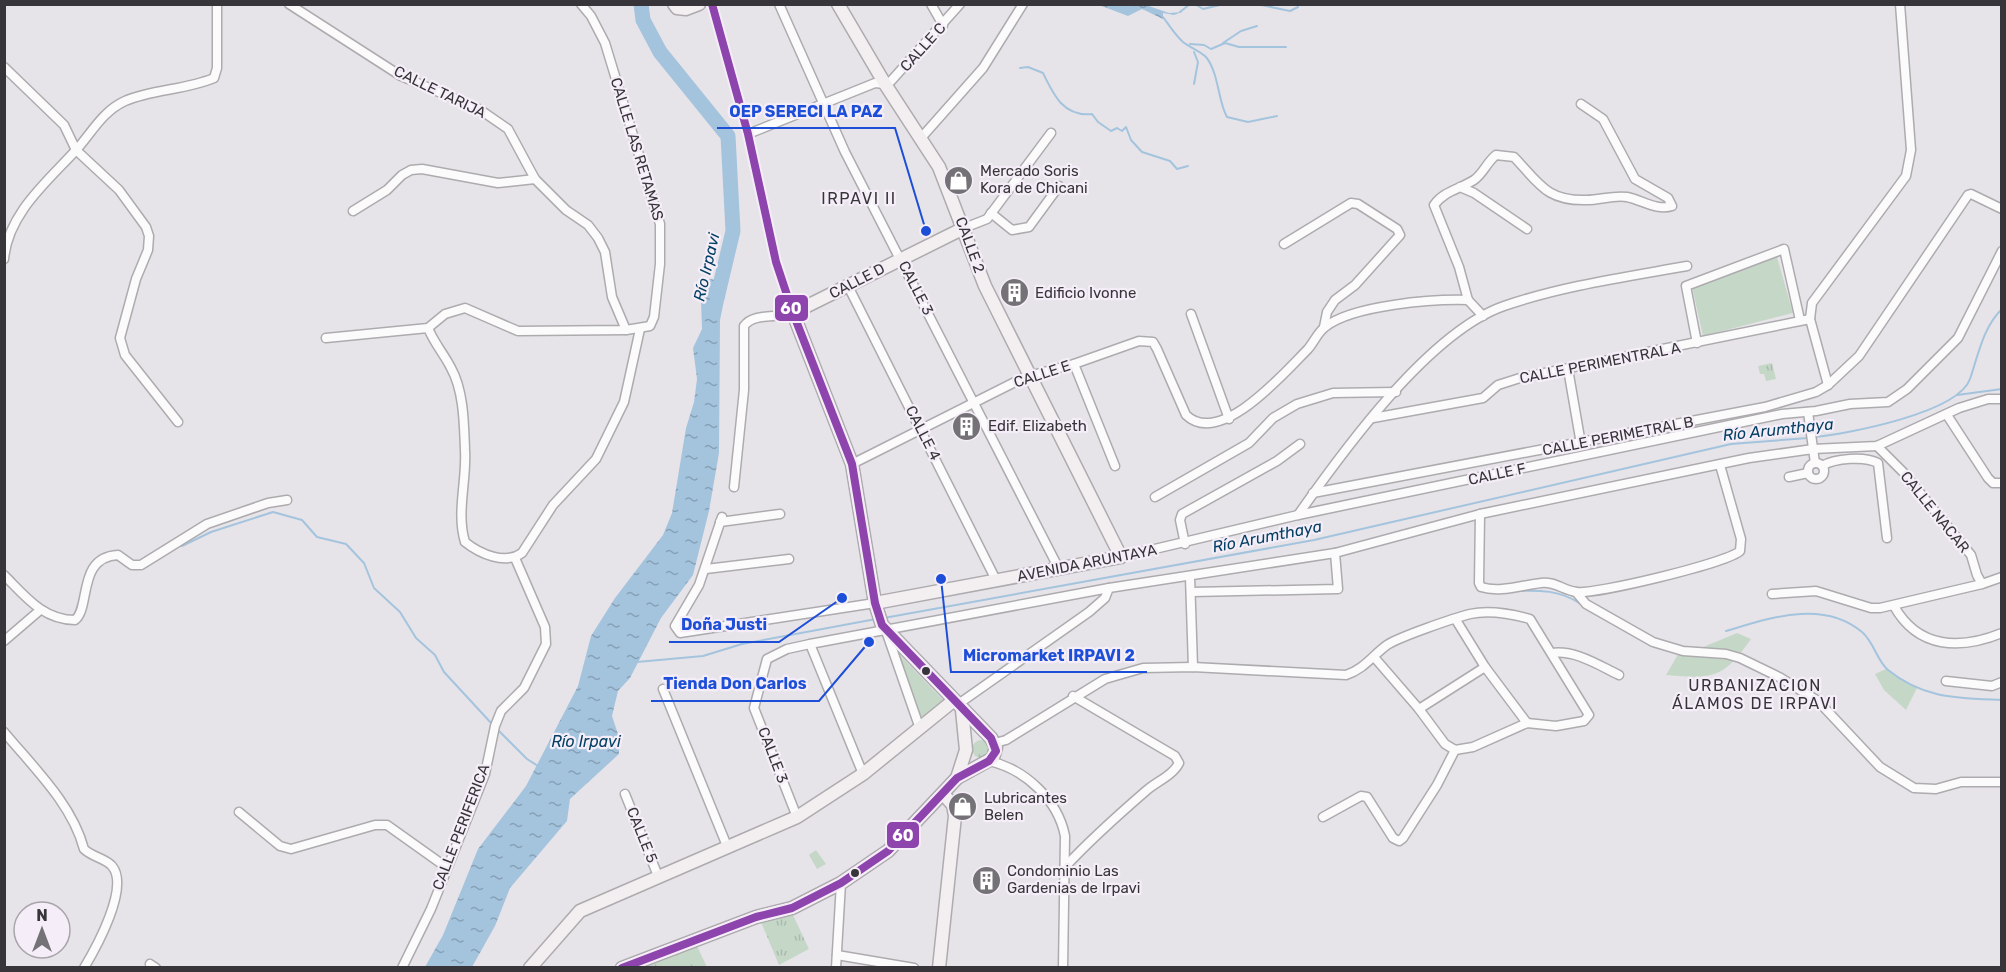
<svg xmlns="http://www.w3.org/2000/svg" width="2006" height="972" font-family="Rubik,sans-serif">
<defs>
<pattern id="grass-tufts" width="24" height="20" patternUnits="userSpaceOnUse" patternTransform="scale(1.5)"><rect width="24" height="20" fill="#c5d8c8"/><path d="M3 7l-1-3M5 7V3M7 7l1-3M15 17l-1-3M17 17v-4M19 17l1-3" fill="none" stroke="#aabaad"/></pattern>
<pattern id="water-ripples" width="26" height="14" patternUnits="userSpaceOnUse" patternTransform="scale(1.5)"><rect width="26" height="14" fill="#a4c4de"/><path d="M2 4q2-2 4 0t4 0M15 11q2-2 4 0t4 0" fill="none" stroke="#86a0b5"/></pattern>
</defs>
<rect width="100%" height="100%" fill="#e7e4e9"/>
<g fill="url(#grass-tufts)">
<polygon points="1772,363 1776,379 1766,381 1764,374 1760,374 1758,366"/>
<circle cx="981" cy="749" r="9"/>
<polygon points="793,915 809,949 779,965 761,922"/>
<polygon points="697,946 707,967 640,968"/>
</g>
<g fill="#c5d8c8">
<polygon points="1777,257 1793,313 1703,336 1692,287"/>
<path d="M1737,633L1751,639C1723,679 1713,679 1666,675L1680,651L1696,650Z"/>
<polygon points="896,651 943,700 924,717 917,714"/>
<polygon points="1886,669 1917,688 1906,710 1884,690 1875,674"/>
<polygon points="816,850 826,864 817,869 809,855"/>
</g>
<g fill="url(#water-ripples)">
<polygon points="1099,5 1146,5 1169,13 1182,12 1174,15 1163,13 1163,19 1142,9 1128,16"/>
<polygon points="709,279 728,281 720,320 719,453 709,511 693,575 661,618 630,678 618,691 612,716 618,734 619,754 570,799 567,821 510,888 495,926 472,967 425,967 443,935 478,849 526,786 578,686 591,636 615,598 663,535 672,513 686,428 694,402 697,379 693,348 702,329 701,301"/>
</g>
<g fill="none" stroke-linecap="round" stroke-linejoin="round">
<g stroke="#a4c4de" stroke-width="2">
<polyline points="1195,4 1203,9 1224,4"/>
<polyline points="1256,4 1290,11 1298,7"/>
<polyline points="1180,12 1190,4"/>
<path d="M1163,17C1169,25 1175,35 1183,42C1189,47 1200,51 1206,57C1219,73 1218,102 1227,117L1248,122L1277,116"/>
<polyline points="1223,43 1241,31 1257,26"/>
<polyline points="1190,44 1204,45 1211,49 1225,43 1239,47 1286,47"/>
<polyline points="1194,52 1198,62 1194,84"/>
<path d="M1020,68L1028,67L1043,73C1054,96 1064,117 1092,114L1098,122L1111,131L1117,128L1122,131L1126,127L1131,140L1142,152L1170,161L1177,169L1188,166"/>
<polyline points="1957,395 2002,389"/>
<path d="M1814,437C1847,434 1958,413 1970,379C1978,356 1983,327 2002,309"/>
<polyline points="182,546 211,532 273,512 302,520 317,537 346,544 364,563 374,588 400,612 416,638 435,655 444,672 492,724"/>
<path d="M1515,591C1540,590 1560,590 1581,604"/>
<polyline points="884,618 1314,540 1731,444 1808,438"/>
<path d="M1726,631C1770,618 1823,599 1862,632C1874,642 1877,661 1888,670C1924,699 1958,698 2002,700"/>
<polyline points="637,662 703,656 742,644 876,619"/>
<polyline points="496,728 527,759 538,766"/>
</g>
<polyline stroke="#a4c4de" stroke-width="15" points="641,4 643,20 660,52 728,136 733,231 717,298"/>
<defs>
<g id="street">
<polyline points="289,4 401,76 479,109 508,129 535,179 566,210 588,225 598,238 605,252 612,297 626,330"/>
<path d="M712,4L748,134L776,262L793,313C778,319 754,312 744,326V390L734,487"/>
<polyline points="779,4 845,152 1059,569"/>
<polyline points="931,4 943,25"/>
<polyline points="4,67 64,125 76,150 119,190 146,227 149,236 148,250 136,279 120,338 125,355 178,422"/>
<polyline points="748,134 875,83 885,84 891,81 960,4"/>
<polyline points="921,138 983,68 1023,4"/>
<polyline points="1460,187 1474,193 1527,229"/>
<polyline points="353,211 387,190 402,175 411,170 422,169 498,183 535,179"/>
<polyline points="991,213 1012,230 1029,227 1059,186"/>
<polyline points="964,228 987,219 1051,133"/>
<polyline points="1284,244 1351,203 1358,204 1397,229 1400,235 1355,285 1335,300 1327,312 1324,327"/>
<path d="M4,259C8,213 48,181 77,149C92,132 103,111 125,101C153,89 186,90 214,78L217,68V4"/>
<polyline points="848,286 996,580"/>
<path d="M1468,300L1459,267L1434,205C1444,191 1460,189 1474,180C1483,174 1487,162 1496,155L1514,157C1539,183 1546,201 1586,200C1601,200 1612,195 1627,197C1642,200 1657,211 1672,206L1668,198L1635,179L1603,119L1581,104"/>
<polyline points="1191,314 1229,419"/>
<path d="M428,328C434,343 444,354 451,368C464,391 464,425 465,450C467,480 456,513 465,542C480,554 505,565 522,553L553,505L596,459L624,402L640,329"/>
<polyline points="326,338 428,328 445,314 465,308 518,331 626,330 650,326 654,317 660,264 660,224 605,43 591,16 581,4"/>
<polyline points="1697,343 1686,286 1784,249 1800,320"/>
<polyline points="1074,364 1115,466"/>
<polyline points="1568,369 1581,444"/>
<polyline points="1828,385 1810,319 1812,303 1906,176 1911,150 1900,4"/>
<polyline points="1808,412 1815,463"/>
<polyline points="1947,415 1988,478 1993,483 2002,483"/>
<polyline points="1373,418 1483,398 1498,385 1520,378 1810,319"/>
<polyline points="1877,446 1903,472 1971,555 1977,575 1982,584"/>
<circle cx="1816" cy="471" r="8"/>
<path d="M852,464L1025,377L1074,364L1139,341L1153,342L1157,349L1186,415C1220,448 1285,372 1308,349C1314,342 1318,332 1325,327C1353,305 1433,299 1468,300L1483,316"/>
<path d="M1822,466C1835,458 1865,456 1878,463L1887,538"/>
<polyline points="1789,477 1808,473"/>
<polyline points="1313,493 1765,407 1816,392 1828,385 1859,356 1968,195 1971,194 2002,209"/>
<polyline points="1155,497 1249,443 1273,418 1297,404 1333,393 1396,392"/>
<path d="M1480,514L1479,583L1481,587C1500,593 1522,585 1541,583C1554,581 1563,590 1576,592C1594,595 1727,563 1740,551L1741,539L1720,465"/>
<path d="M1298,515C1343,451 1429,332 1504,306C1562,286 1626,277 1687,266"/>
<polyline points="722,517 699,585 675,626 680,633 875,603"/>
<polyline points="720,522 780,514"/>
<polyline points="1185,544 1180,520 1182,514 1277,461 1300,444"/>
<polyline points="1121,557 1298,515 1782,414 1816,411 1850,404 1888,402 1907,389 1958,338 2002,251"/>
<polyline points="706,569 789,559"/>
<path d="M4,575C25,596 43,620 75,620C91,607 77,557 118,555L132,565H141L207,524L268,503L287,500"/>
<polyline points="1190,577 1193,667"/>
<polyline points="1192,592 1338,589 1335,553"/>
<polyline points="1576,592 1586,604 1653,642 1683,651 1726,654 1740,658 1779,677 1818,701 1880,767 1914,788 1936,789 1961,782 2002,782"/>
<polyline points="1772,594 1816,591 1871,608 1880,608 1982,584 2002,577"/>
<path d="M1894,606C1918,649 1960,650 2002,633"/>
<polyline points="1456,620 1485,667 1527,723"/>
<polyline points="886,631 919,726"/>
<polyline points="4,641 39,611"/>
<polyline points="810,644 863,774"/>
<path d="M1552,653C1576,650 1598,665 1619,675"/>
<polyline points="1946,681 1992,686 2002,682"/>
<polyline points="663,689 727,846"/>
<polyline points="957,705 1089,612 1105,598 1109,588 1335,553 1480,514 1749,458 1813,449 1877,446 1959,408 1988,399 2002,399"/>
<polyline points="1419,709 1485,667"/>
<path d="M4,732C34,768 72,804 84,849C92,857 105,858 112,866C130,887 96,948 84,968"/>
<path d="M995,743L1006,740L1105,679L1143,668L1193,667L1346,675C1364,669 1372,656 1387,645C1399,637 1454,618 1470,614C1488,610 1512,614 1530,619L1589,715L1584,721L1556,726L1527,723L1473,747L1455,750L1445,744L1419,709L1374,657"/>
<path d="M989,761C1025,769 1058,800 1065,836L1063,968"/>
<polyline points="625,794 658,876"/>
<polyline points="239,812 280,846 291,849 375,825 387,825 446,867"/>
<polyline points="797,817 754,708 767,659 787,649 810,644 1109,588"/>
<polyline points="1323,817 1361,796 1367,797 1393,838 1399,841 1403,838 1437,785 1455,750"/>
<path d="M1064,868C1090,840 1118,815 1147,790C1158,781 1173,775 1179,763L1175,756L1073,696"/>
<polyline points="837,955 914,968"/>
<polyline points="150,964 156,968"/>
<polyline points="402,968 431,909 485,774 495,726 501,711 524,688 546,644 545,627 515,558"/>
<polyline points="836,968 841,883"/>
</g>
<g id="secondary">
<polyline points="674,4 677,8 686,9 699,4"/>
<polyline points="838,4 885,84 939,167 985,286 1121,557 875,603"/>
<polyline points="957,778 966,750 962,710"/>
<polyline points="530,968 580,911 797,817 863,774 953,701"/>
<polyline points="622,968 756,917 792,908 841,883 888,851 957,778 993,758 996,747 991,738 882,625 875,603 852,464 793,313 964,228"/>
<polyline points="939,968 955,816 953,805 944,795"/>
</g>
</defs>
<use href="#street" stroke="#aeabaf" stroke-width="11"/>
<use href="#secondary" stroke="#aeabaf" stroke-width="15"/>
<use href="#street" stroke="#fbfbfc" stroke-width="8"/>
<use href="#secondary" stroke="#f3eff0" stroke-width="12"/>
<defs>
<polyline id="bus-1" points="622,968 756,917 792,908 841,883 888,851 957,778 989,761 996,751 991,738 882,625 875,603 852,464 793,313 776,262 748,134 712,4"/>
</defs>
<use href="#bus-1" stroke="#f5eef9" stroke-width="12"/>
<use href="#bus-1" stroke="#8e44ad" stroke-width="8"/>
</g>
<defs>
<symbol id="shop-disc" viewBox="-11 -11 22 22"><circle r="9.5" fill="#757277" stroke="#f5eef9"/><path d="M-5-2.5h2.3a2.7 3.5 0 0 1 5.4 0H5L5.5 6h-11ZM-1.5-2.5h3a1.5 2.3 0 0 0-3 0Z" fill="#fff"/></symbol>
<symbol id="building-disc" viewBox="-11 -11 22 22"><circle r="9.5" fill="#757277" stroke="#f5eef9"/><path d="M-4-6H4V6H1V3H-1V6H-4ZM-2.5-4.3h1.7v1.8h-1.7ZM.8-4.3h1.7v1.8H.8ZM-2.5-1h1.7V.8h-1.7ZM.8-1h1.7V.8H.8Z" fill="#fff"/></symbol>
</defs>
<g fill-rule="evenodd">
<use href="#shop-disc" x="942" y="164" width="33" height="33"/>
<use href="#building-disc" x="998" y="276" width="33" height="33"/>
<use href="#building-disc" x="950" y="410" width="33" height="33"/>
<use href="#shop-disc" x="946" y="790" width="33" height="33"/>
<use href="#building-disc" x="970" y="864" width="33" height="33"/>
</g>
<g fill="#373539" stroke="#f5eef9" stroke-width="2">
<circle cx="926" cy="671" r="5"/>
<circle cx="855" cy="873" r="5"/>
</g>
<g text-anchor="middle" stroke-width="4.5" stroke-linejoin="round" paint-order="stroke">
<g font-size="15" fill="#373539" stroke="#f5eef9">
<text transform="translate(923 47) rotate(-48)" y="5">CALLE C</text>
<text transform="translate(440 92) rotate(26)" y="5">CALLE TARIJA</text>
<text transform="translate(637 149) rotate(73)" y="5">CALLE LAS RETAMAS</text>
<text transform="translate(970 245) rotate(70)" y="5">CALLE 2</text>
<text transform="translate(857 281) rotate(-27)" y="5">CALLE D</text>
<text transform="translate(916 288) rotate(63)" y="5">CALLE 3</text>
<text transform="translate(1600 363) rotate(-11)" y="5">CALLE PERIMENTRAL A</text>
<text transform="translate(1042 374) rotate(-18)" y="5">CALLE E</text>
<text transform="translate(923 433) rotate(63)" y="5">CALLE 4</text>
<text transform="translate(1618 436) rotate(-11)" y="5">CALLE PERIMETRAL B</text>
<text transform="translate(1497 474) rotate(-12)" y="5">CALLE F</text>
<text transform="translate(1935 512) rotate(51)" y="5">CALLE NACAR</text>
<text transform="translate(1087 563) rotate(-11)" y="5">AVENIDA ARUNTAYA</text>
<text transform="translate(773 755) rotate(69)" y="5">CALLE 3</text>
<text transform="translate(461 827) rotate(-69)" y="5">CALLE PERIFERICA</text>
<text transform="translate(642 835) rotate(68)" y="5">CALLE 5</text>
</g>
<g font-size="15" fill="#373539" stroke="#f5eef9" text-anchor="start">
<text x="980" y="176">Mercado Soris<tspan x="980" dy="17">Kora de Chicani</tspan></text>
<text x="1035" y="298">Edificio Ivonne</text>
<text x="988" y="431">Edif. Elizabeth</text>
<text x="984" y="803">Lubricantes<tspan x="984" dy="17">Belen</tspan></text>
<text x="1007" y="876">Condominio Las<tspan x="1007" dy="17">Gardenias de Irpavi</tspan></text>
</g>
<g font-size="16" letter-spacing="1.5" fill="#373539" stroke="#f5eef9">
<text x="859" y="204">IRPAVI II</text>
<text x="1755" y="691">URBANIZACION<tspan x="1755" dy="18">ÁLAMOS DE IRPAVI</tspan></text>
</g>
<g font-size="16" font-style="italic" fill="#044063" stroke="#f5eef9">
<text transform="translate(706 267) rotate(-77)" y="6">Río Irpavi</text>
<text transform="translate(1778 429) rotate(-6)" y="6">Río Arumthaya</text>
<text transform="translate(1267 536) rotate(-11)" y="6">Río Arumthaya</text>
<text x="586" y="747">Río Irpavi</text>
</g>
</g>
<path fill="none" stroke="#1d4ed8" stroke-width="2" d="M926 231L895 128H717M842 598L779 642H669M941 579L951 672H1147M869 642L819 701H651"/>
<g fill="#1d4ed8" stroke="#f5eef9" stroke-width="2">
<circle cx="926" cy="231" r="6"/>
<circle cx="842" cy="598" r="6"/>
<circle cx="941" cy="579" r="6"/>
<circle cx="869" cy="642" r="6"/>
</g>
<g font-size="16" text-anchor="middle" font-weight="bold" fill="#1d4ed8" stroke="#f5eef9" stroke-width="4.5" stroke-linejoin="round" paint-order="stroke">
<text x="806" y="117">OEP SERECI LA PAZ</text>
<text x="724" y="630">Doña Justi</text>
<text x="1049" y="661">Micromarket IRPAVI 2</text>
<text x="735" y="689">Tienda Don Carlos</text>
</g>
<g stroke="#f5eef9" stroke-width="2">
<rect x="774" y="294" width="35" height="28" rx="6" fill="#8e44ad"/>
<rect x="886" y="821" width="34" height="28" rx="6" fill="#8e44ad"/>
</g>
<g font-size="16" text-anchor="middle" font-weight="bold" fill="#fff">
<text x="791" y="314">60</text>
<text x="903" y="841">60</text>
</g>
<rect width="2006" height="972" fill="none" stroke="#373539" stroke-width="12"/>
<g transform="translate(42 930)"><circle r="28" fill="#f5eef9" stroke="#a9a4ac" stroke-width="1.5"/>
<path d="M0-4.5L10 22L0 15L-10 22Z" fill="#757277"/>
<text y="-9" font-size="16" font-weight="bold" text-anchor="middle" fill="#373539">N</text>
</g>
</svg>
